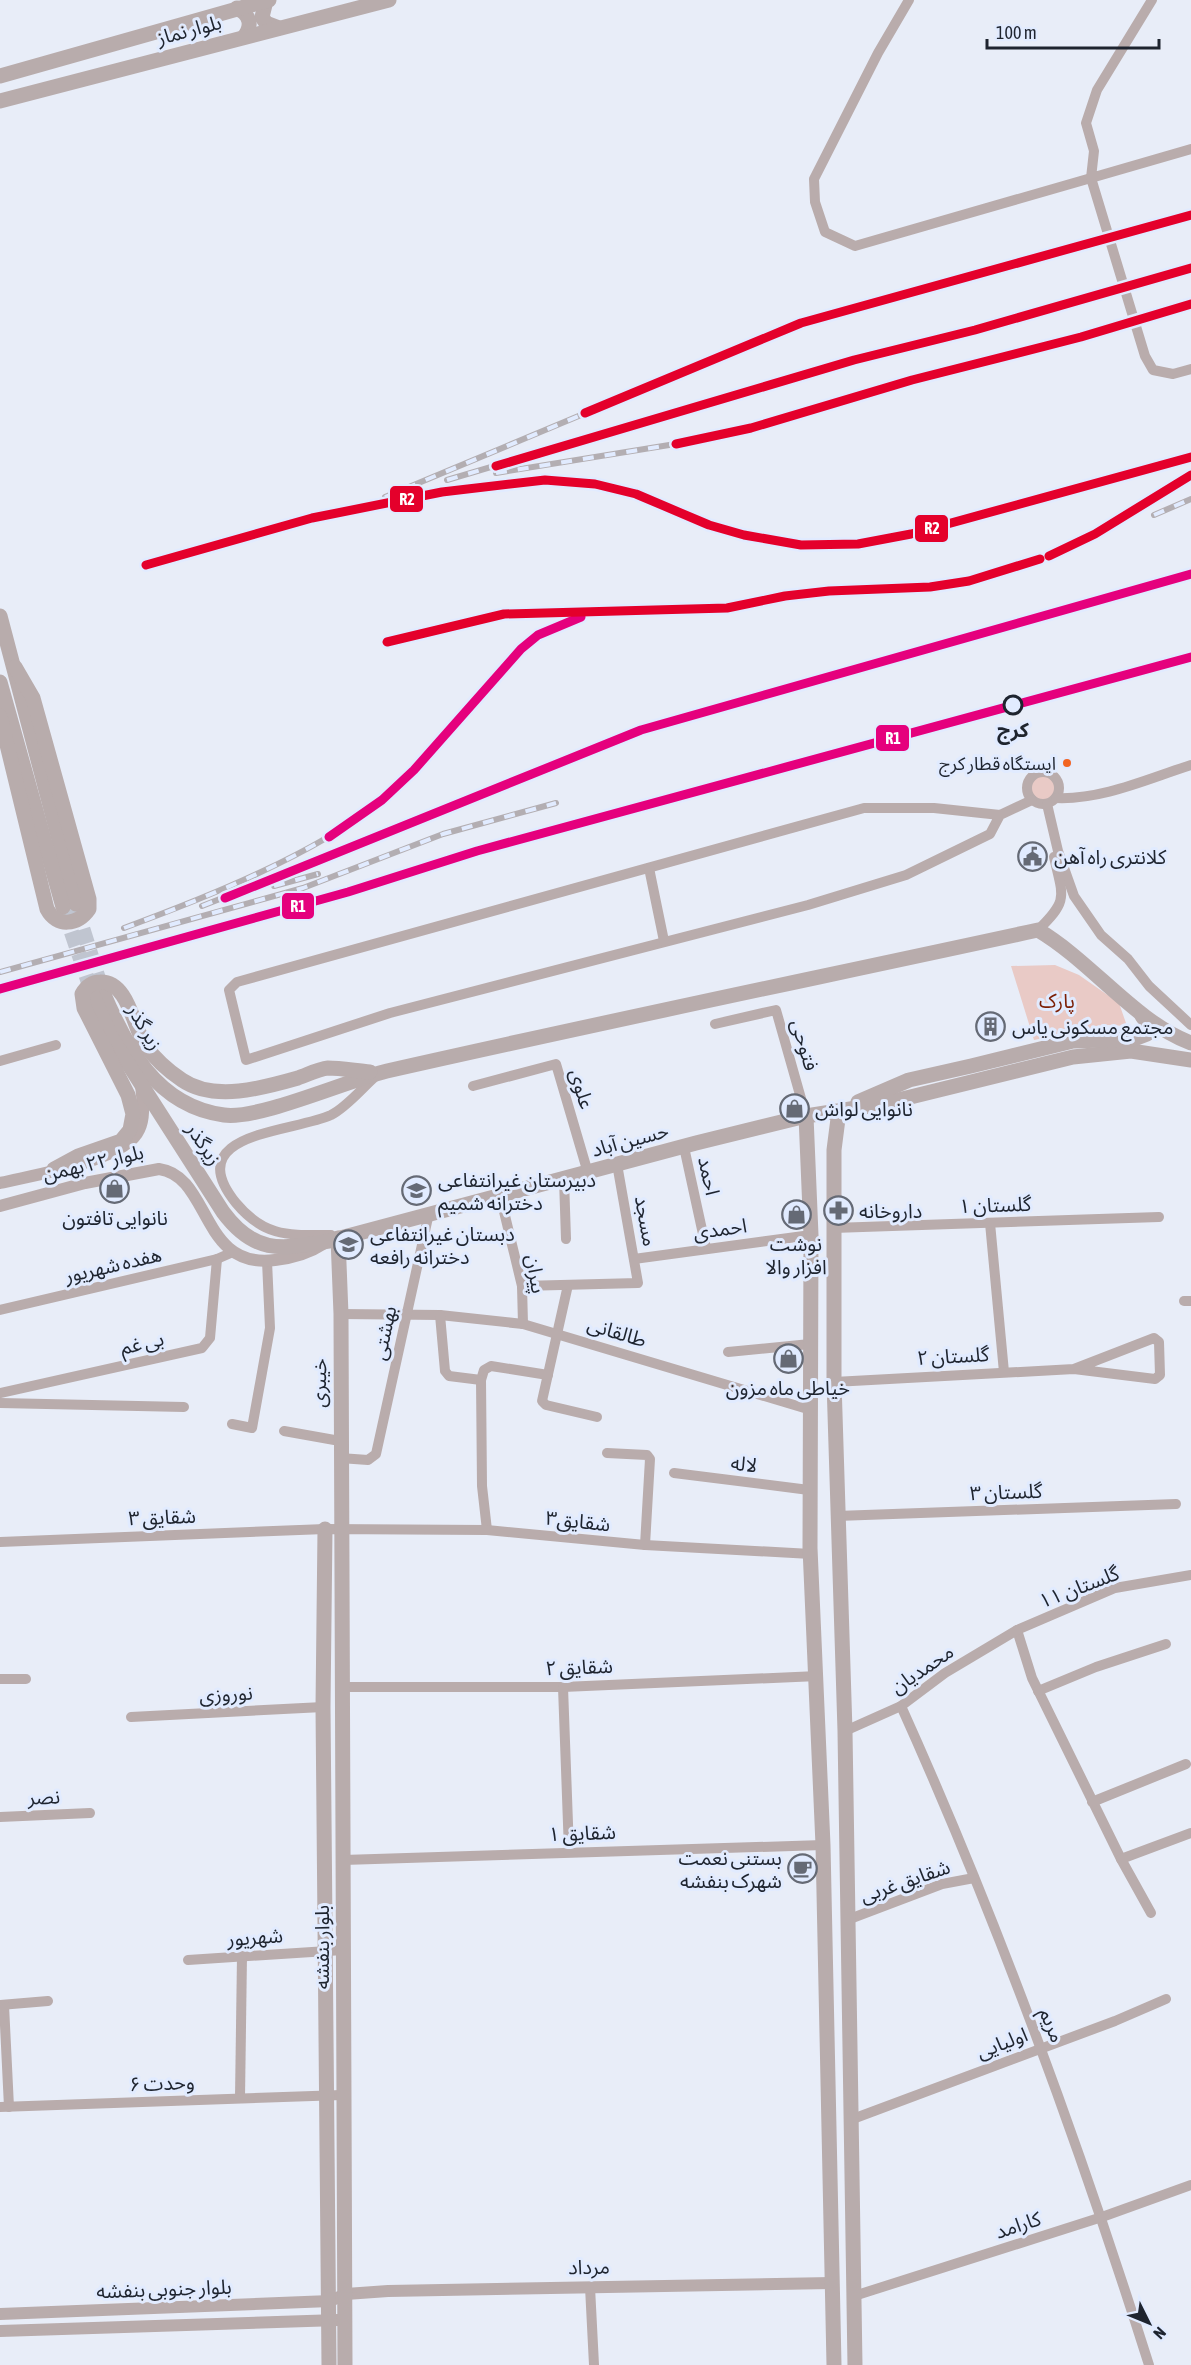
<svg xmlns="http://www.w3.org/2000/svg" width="1191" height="2365" font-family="'Asap Condensed','Noto Sans Arabic',sans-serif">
<rect width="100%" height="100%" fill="#e8edf8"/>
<g fill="#e9cac6">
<circle cx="1043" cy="788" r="14"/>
<polygon points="1055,965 1079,975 1119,1003 1127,1026 1108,1025 1034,1040 1011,966"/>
</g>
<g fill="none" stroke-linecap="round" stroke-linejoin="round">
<g stroke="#c0c5d0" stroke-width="15" stroke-dasharray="15 8" stroke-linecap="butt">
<polyline points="76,907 102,990"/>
<polyline points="64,910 92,993"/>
</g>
<g stroke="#b9acac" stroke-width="10">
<polyline points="909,0 878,53 814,179 815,202 825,232 855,246 1091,178 1145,356 1153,370 1173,374 1191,369"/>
<polyline points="1152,0 1097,90 1086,123 1094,151 1091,178 1191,149"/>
<circle cx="1043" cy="788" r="16"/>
<path d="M1056,798C1102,800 1147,779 1191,765"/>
<polyline points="1047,804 1058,851 1074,896 1101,935 1128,959 1149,986 1191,1025"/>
<polyline points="1000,815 934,808 864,808 237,982 229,990 246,1060 390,1013 808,905 906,875 990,834 1000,815 1032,800"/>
<polyline points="649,868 664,941"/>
<path d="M1038,930C1069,900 1063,897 1054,857"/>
<polyline points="715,1024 776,1010 806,1116"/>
<polyline points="0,1061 56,1045"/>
<polyline points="473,1086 556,1064 588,1173"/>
<polyline points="684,1147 706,1248"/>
<polyline points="564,1179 566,1239"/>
<polyline points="500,1195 522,1286 523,1324"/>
<polyline points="990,1223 1004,1372"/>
<polyline points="833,1228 1159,1217"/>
<path d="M331,1235C290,1235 265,1238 236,1203C179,1132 291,1133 331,1115C347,1107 363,1087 376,1076"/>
<polyline points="634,1259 811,1235"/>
<polyline points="568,1285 542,1401 546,1405 597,1417"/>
<polyline points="522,1286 638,1283 617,1164"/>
<polyline points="1184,1301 1191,1301"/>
<polyline points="0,1310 217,1259 233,1252"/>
<polyline points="341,1314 440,1315 523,1324 811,1410"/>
<polyline points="440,1315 445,1371 449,1376 481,1380 484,1370 491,1366 548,1375"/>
<polyline points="728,1352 810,1344"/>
<polyline points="481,1380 482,1486 487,1530"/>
<polyline points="834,1382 1074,1369 1155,1379 1160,1375 1159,1342 1154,1338 1074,1369"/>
<polyline points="0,1393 202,1348 210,1338 217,1259"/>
<polyline points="0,1403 184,1407"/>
<polyline points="232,1424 252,1428 270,1328 267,1261"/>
<polyline points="284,1431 340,1441"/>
<polyline points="607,1453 647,1455 650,1459 645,1545"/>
<polyline points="340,1458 368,1460 376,1454 429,1213"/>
<polyline points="674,1473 809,1490"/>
<polyline points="837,1516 1176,1504"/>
<polyline points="0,1542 325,1529 487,1530 645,1545 811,1554"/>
<polyline points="1017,1630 1032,1678 1121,1859 1151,1913"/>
<polyline points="0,1679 26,1679"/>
<polyline points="341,1687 563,1687 818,1676"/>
<polyline points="563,1687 569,1851"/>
<polyline points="1038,1691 1096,1667 1166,1644"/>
<path d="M901,1706C998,1921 1078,2141 1149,2365"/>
<polyline points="131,1717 323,1707"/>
<polyline points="845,1731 901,1706 945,1673 1017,1630 1115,1588 1191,1575"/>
<polyline points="1092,1802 1186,1764"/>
<polyline points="0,1817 90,1813"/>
<polyline points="1121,1859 1191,1833"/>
<polyline points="343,1860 823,1845"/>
<polyline points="847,1920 942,1884 974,1878"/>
<polyline points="188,1960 343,1950"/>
<polyline points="0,2005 48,2001"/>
<polyline points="4,2005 9,2107"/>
<polyline points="240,2098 242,1956"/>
<polyline points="0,2107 342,2095"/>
<polyline points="850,2120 1115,2021 1166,1999"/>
<polyline points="590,2287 594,2365"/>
<polyline points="854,2296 1102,2217 1191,2185"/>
</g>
<g stroke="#b9acac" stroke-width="12">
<path d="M0,1183C33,1175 126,1161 139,1130C146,1116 142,1099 141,1084"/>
<path d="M0,1206L85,1183L159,1169C211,1176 200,1270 275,1260C292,1258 308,1254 323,1244"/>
<polyline points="0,2314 330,2301 346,2294 388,2291 832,2283"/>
<polyline points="0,2331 338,2320"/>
</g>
<g stroke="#b8acac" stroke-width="15">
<polyline points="266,1 262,17 266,23 279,28"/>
<path d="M237,8C250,15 253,25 244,37"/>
<polyline points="0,76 269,0"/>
<polyline points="0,101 389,0"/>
<polyline points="0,616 76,904"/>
<polyline points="0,682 63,907"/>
<path d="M0,716L47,909C57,928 78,925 89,909V899L33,698L15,667"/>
<path d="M102,990C126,1047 156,1106 224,1115C259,1120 348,1080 387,1071C603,1022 821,977 1038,930C1092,962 1135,1022 1191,1043"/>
<path d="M92,993L111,1037L223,1212C255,1255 281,1249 329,1241L696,1143L806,1116L882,1104L1073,1057L1131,1051L1191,1060"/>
<polyline points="858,1102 909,1080 971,1066 1073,1041 1134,1039 1147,1034 1147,1023 1142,1016"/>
<polyline points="839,1111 834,1150 834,1382 845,1731 855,2365"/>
<polyline points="806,1116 811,1235 810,1548 823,1845 834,2365"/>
<path d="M54,1169L78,1156L121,1141L130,1130L133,1114L128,1095L84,1008L82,994C86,987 91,982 100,982C128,981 133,1026 145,1045C155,1059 167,1070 182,1080C214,1102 263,1088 298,1078C307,1075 318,1069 328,1068C341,1068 357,1071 370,1072"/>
<polyline points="338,1238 341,1314 345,2365"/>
<polyline points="325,1529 323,1707 329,2365"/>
</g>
<defs>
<g id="rail">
<polyline points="1054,307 1158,277"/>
<polyline points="972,365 1081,337 1191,304"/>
<polyline points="496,473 694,441 751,428 912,380"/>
<polyline points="447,480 854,360 1002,322"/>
<polyline points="385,497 801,323 1144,229"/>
<polyline points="1154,515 1191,499"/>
<polyline points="1049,556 1095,534 1191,475"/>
<polyline points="146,565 312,518 442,492 545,480 595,484 636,494 709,525 744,535 801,545 858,544 911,534 1191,457"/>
<polyline points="387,642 504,614 727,608 785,596 829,591 930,587 969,581 1040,559"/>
<polyline points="274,886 318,874"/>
<polyline points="202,906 444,811 641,730 1191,574"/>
<path d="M124,928C205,898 314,855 381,801C435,757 473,698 521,649C541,632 562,623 587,615"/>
<polyline points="0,972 303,888 443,834 556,803"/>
<polyline points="0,989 348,892 477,851 1191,657"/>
</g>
</defs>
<use href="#rail" stroke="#b3aeb2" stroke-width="6"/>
<use href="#rail" stroke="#e1ebff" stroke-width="4" stroke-dasharray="11" stroke-linecap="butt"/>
<defs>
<g id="rail-1">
<polyline points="329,837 382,800 414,770 521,649 538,635 581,617"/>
<polyline points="225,898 641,730 1191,574"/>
<polyline points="0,989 348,892 477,851 1191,657"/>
</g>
<g id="rail-2">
<polyline points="585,413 801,323 1191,215"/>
<polyline points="676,444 751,428 912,380 1081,337 1191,304"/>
<polyline points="496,466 854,360 975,330 1191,268"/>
<polyline points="1049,556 1095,534 1191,475"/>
<polyline points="146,565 312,518 442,492 545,480 595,484 636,494 709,525 744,535 801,545 858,544 911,534 1191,457"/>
<polyline points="387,642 504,614 727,608 785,596 829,591 930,587 969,581 1040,559"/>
</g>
</defs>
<use href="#rail-1" stroke="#e1ebff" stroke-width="14"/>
<use href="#rail-2" stroke="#e1ebff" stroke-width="14"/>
<use href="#rail-1" stroke="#e5007d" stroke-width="9"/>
<use href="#rail-2" stroke="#e4002b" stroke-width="9"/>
</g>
<defs>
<symbol id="civic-ring" viewBox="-11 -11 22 22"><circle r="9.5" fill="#e1ebff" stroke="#656a75" stroke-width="1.5"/><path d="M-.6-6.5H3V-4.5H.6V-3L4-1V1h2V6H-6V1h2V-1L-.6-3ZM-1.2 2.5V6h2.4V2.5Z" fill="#656a75"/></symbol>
<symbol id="building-ring" viewBox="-11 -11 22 22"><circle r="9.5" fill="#e1ebff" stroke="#656a75" stroke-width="1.5"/><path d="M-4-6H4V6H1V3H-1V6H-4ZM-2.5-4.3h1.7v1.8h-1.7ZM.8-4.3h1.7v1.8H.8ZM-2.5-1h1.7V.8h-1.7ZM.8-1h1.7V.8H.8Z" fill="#656a75"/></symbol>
<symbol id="shop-ring" viewBox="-11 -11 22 22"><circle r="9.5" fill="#e1ebff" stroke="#656a75" stroke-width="1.5"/><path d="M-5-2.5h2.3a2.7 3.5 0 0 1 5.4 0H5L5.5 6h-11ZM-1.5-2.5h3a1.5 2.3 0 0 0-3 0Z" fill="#656a75"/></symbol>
<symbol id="school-ring" viewBox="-11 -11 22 22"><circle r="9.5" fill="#e1ebff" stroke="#656a75" stroke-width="1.5"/><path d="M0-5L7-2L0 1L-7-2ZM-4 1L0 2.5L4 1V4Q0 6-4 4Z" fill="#656a75"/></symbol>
<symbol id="pharmacy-ring" viewBox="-11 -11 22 22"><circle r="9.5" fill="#e1ebff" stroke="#656a75" stroke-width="1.5"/><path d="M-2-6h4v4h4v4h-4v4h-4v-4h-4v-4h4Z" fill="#656a75"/></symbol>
<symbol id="cafe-ring" viewBox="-11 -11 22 22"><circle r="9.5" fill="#e1ebff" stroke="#656a75" stroke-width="1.5"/><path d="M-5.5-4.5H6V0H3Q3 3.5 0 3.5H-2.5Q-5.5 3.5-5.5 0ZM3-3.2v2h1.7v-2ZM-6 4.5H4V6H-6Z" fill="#656a75"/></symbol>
</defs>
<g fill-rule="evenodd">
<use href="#civic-ring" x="1016" y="840" width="33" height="33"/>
<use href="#building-ring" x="974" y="1010" width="33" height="33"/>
<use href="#shop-ring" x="778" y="1092" width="33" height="33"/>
<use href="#shop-ring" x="98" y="1172" width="33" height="33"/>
<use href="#school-ring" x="400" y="1174" width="33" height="33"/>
<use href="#pharmacy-ring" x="822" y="1194" width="33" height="33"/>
<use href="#shop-ring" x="780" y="1198" width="33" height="33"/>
<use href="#school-ring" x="332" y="1228" width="33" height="33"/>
<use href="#shop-ring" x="772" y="1342" width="33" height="33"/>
<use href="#cafe-ring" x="786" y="1852" width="33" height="33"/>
</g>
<circle fill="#e1ebff" stroke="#1e242f" stroke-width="3" cx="1013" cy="705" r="9"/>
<circle fill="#f26522" stroke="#e1ebff" stroke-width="2" cx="1067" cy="763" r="5"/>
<g text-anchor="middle" stroke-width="6" stroke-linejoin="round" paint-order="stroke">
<g font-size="18" fill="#1e242f" stroke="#e1ebff" text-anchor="end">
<text x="1056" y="770">ایستگاه قطار کرج</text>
</g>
<g font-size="20" fill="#1e242f" stroke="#e1ebff">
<text transform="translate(189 30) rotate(-15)" y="7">بلوار نماز</text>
<text transform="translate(145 1027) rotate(60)" y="7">زیر گذر</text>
<text transform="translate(805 1045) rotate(74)" y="7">فتوحی</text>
<text transform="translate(582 1089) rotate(74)" y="7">علوی</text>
<text transform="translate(630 1140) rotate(-15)" y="7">حسین آباد</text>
<text transform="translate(204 1144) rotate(57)" y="7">زیرگذر</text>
<text transform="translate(93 1163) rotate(-13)" y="7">بلوار ۲۲ بهمن</text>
<text transform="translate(709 1176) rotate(78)" y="7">احمد</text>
<text transform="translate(995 1205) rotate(-2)" y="7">گلستان ۱</text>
<text transform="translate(646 1221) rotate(80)" y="7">مسجد</text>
<text transform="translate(720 1229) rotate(-8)" y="7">احمدی</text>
<text transform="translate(113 1265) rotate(-13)" y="7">هفده شهریور</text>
<text transform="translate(536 1274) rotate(81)" y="7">پیران</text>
<text transform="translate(617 1332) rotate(17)" y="7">طالقانی</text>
<text transform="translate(384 1333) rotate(-78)" y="7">بهشتی</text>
<text transform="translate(142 1343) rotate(-13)" y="7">بی غم</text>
<text transform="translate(953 1356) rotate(-3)" y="7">گلستان ۲</text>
<text transform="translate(319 1383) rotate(-89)" y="7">خیبری</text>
<text transform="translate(744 1464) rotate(7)" y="7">لاله</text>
<text transform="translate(1006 1492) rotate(-2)" y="7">گلستان ۳</text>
<text transform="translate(162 1517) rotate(-2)" y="7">شقایق ۳</text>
<text transform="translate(578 1521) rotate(6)" y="7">شقایق۳</text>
<text transform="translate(1079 1587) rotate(-21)" y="7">گلستان ۱۱</text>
<text transform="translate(579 1667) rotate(-2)" y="7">شقایق ۲</text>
<text transform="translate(922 1669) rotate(-34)" y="7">محمدیان</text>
<text transform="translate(226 1694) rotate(-3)" y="7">نوروزی</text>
<text transform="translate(44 1797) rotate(-2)" y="7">نصر</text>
<text transform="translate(582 1833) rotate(-2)" y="7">شقایق ۱</text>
<text transform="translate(905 1881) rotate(-19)" y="7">شقایق غربی</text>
<text transform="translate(255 1937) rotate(-4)" y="7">شهریور</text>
<text transform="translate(322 1947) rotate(-90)" y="7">بلوار بنفشه</text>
<text transform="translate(1052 2025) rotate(68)" y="7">مریم</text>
<text transform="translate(1002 2043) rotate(-21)" y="7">اولیایی</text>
<text transform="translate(162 2083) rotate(-2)" y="7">وحدت ۶</text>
<text transform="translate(1018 2225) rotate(-18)" y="7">کارامد</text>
<text transform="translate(589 2267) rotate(-1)" y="7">مرداد</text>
<text transform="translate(164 2289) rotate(-2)" y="7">بلوار جنوبی بنفشه</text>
</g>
<g font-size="20" font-weight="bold" fill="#1e242f" stroke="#e1ebff">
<text x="1013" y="737">کرج</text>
</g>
<g font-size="20" fill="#1e242f" stroke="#e1ebff" text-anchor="start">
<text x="1054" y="864">کلانتری راه آهن</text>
<text x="1012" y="1034">مجتمع مسکونی یاس</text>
<text x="815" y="1116">نانوایی لواش</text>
<text x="438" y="1187">دبیرستان غیرانتفاعی<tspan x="438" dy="23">دخترانه شمیم</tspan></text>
<text x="859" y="1218">داروخانه</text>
<text x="115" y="1225" text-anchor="middle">نانوایی تافتون</text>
<text x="370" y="1241">دبستان غیرانتفاعی<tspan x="370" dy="23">دخترانه رافعه</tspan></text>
<text x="796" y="1251" text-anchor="middle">نوشت<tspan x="796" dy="23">افزار والا</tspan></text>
<text x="788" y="1395" text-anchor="middle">خیاطی ماه مزون</text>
<text x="782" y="1865" text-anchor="end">بستنی نعمت<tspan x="782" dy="23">شهرک بنفشه</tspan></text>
</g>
<g font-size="20" fill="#7b1e05" stroke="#e1ebff">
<text x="1057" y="1008">پارک</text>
</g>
</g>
<g stroke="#e1ebff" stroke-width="2">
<rect x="389" y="485" width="35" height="28" rx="6" fill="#e4002b"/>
<rect x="914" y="514" width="35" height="29" rx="6" fill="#e4002b"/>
<rect x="875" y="724" width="35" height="28" rx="6" fill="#e5007d"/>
<rect x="281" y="892" width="34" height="28" rx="6" fill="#e5007d"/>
</g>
<g font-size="16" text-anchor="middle" font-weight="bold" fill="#fff">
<text x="407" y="505">R2</text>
<text x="932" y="534">R2</text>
<text x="893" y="744">R1</text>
<text x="298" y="912">R1</text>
</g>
<g transform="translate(1149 2323) rotate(133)" stroke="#e1ebff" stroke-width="4.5" paint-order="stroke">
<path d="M0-4.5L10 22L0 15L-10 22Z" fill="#1e242f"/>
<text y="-9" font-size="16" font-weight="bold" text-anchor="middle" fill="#1e242f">N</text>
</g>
<path d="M987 39v9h172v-9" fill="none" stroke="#1e242f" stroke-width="3"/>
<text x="996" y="39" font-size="18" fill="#1e242f" stroke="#e1ebff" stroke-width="4.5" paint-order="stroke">100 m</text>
</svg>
